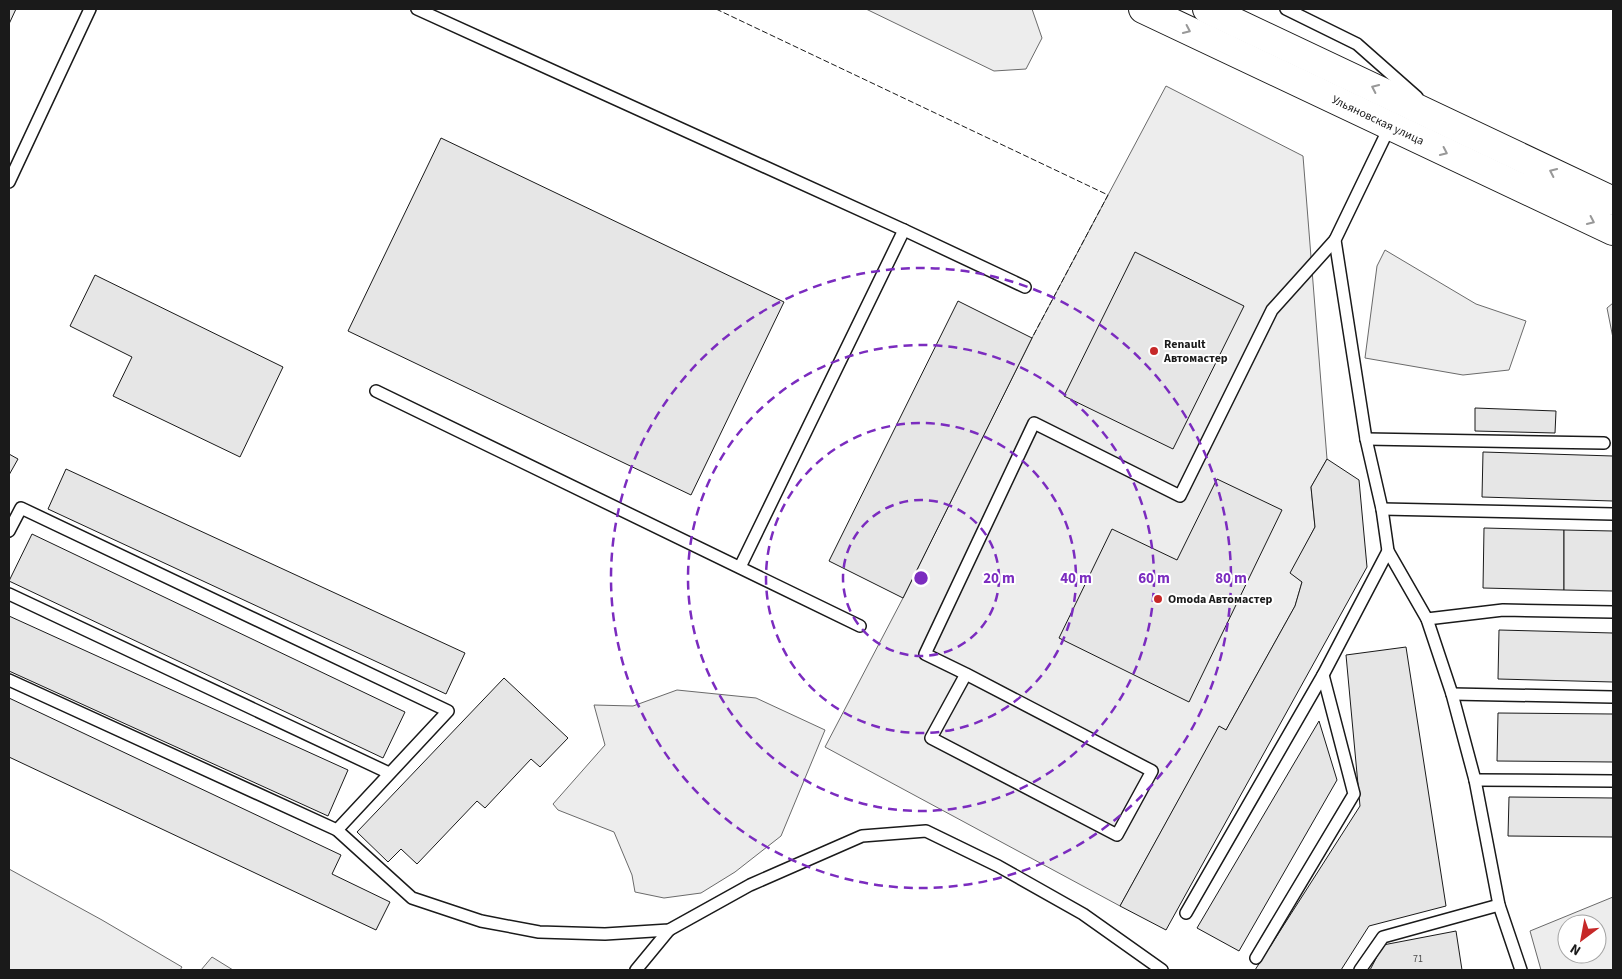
<svg xmlns="http://www.w3.org/2000/svg" width="1622" height="979" font-family="'Source Sans 3',sans-serif">
<rect width="100%" height="100%" fill="#fff"/>
<g fill="#ededed" stroke="#6a6a6a" fill-rule="evenodd">
<polygon points="866,9 1032,9 1042,38 1026,69 994,71"/>
<polygon points="1166,86 1303,156 1327,459 1311,487 1315,527 1291,573 1302,582 1295,606 1226,730 1219,727 1120,906 825,747 903,598 1032,338"/>
<polygon points="1385,250 1476,304 1526,321 1509,370 1463,375 1365,358 1377,266"/>
<polygon points="1613,303 1613,338 1607,308"/>
<polygon points="677,690 756,698 825,730 781,836 735,872 701,893 664,898 635,892 632,875 614,832 558,810 553,804 605,745 594,705 633,706"/>
<polygon points="9,869 102,920 182,967 180,970 9,970"/>
<path d="M1613,897V970H1541L1530,931ZM1567,924H1597V954H1567Z"/>
<polygon points="212,957 233,970 201,970"/>
</g>
<g fill="#e6e6e6" stroke="#1a1a1a">
<polygon points="9,9 16,9 9,24"/>
<polygon points="441,138 784,302 691,495 348,331"/>
<polygon points="1135,252 1244,306 1173,449 1064,396"/>
<polygon points="95,275 283,367 240,457 113,396 132,357 70,326"/>
<polygon points="958,301 1032,338 903,598 829,561"/>
<polygon points="1475,408 1556,411 1555,433 1475,431"/>
<polygon points="1483,452 1613,456 1613,501 1482,497"/>
<polygon points="9,454 18,459 9,475"/>
<polygon points="1327,459 1359,480 1367,567 1166,930 1120,906 1219,726 1226,730 1295,606 1302,582 1290,573 1315,527 1311,487"/>
<polygon points="66,469 465,653 446,694 48,509"/>
<polygon points="1217,479 1282,510 1189,702 1059,638 1112,529 1177,560"/>
<polygon points="1484,528 1564,530 1564,590 1483,588"/>
<polygon points="1564,530 1613,531 1613,591 1564,590"/>
<polygon points="32,534 405,712 383,758 9,581"/>
<polygon points="9,616 348,770 328,816 9,671"/>
<polygon points="1499,630 1613,633 1613,682 1498,679"/>
<polygon points="1406,647 1446,906 1369,926 1341,970 1255,970 1360,806 1346,655"/>
<polygon points="504,678 568,738 540,767 531,759 485,808 477,801 417,864 401,849 388,862 357,832"/>
<polygon points="9,698 341,855 332,874 390,902 376,930 9,757"/>
<polygon points="1498,713 1613,714 1613,762 1497,761"/>
<polygon points="1319,721 1337,780 1239,951 1197,928"/>
<polygon points="1509,797 1613,798 1613,837 1508,836"/>
<polygon points="1456,931 1462,970 1370,970 1383,945"/>
</g>
<g fill="none" stroke-linecap="round" stroke-linejoin="round">
<defs>
<g id="lane">
<polyline points="417,9 904,230 1025,287"/>
<polyline points="1286,9 1357,44 1417,97"/>
<polyline points="1390,126 1335,240 1366,439 1382,509 1388,551 1427,619 1452,694 1475,780 1499,905 1521,970"/>
<polyline points="9,182 90,9"/>
<polyline points="376,391 860,626"/>
<polyline points="1366,439 1604,443"/>
<polyline points="1382,509 1613,514"/>
<polyline points="9,531 21,508 448,711 337,830"/>
<polyline points="740,567 904,230"/>
<polyline points="9,594 389,773"/>
<polyline points="1427,619 1503,610 1613,612"/>
<polyline points="966,674 931,738 1117,835 1152,771 966,674 925,654 1034,423 1180,496 1272,310 1335,240"/>
<polyline points="9,680 337,830 412,898 481,921 539,932 605,934 669,930 750,885 862,836 926,831 998,866 1083,914 1162,970"/>
<polyline points="1452,694 1613,697"/>
<polyline points="1475,780 1613,781"/>
<polyline points="1186,913 1323,675 1388,551"/>
<polyline points="1256,958 1354,794 1323,675"/>
<polyline points="636,970 669,930"/>
<polyline points="1360,970 1383,937 1499,905"/>
</g>
<g id="highway">
<path id="s1" d="M1143,9L1613,231"/>
<polyline points="1207,9 1613,201"/>
</g>
</defs>
<use href="#lane" stroke="#1a1a1a" stroke-width="14"/>
<use href="#highway" stroke="#1a1a1a" stroke-width="30"/>
<use href="#lane" stroke="#fff" stroke-width="11"/>
<use href="#highway" stroke="#fff" stroke-width="28"/>
<polyline stroke="#1a1a1a" stroke-width="1" stroke-dasharray="6 2.5" stroke-linecap="butt" points="716,9 1108,195 1032,338"/>
</g>
<defs><path id="oneway-chevron" d="M-2-3.5L2.5 0L-2 3.5" fill="none" stroke-width="1.6" stroke-linecap="round" stroke-linejoin="round" transform="scale(1.25)"/></defs>
<g stroke="#989898">
<use href="#oneway-chevron" transform="translate(1187 30) rotate(25)"/>
<use href="#oneway-chevron" transform="translate(1375 88) rotate(-155)"/>
<use href="#oneway-chevron" transform="translate(1444 152) rotate(25)"/>
<use href="#oneway-chevron" transform="translate(1553 172) rotate(-155)"/>
<use href="#oneway-chevron" transform="translate(1591 221) rotate(25)"/>
</g>
<g fill="none" stroke="#7b2cbf" stroke-width="2.5" stroke-dasharray="9 6">
<circle cx="921" cy="578" r="78"/>
<circle cx="921" cy="578" r="155"/>
<circle cx="921" cy="578" r="233"/>
<circle cx="921" cy="578" r="310"/>
</g>
<g fill="#c62828" stroke="#fff" stroke-width="2">
<circle cx="1154" cy="351" r="5"/>
<circle cx="1158" cy="599" r="5"/>
</g>
<g text-anchor="middle" stroke-width="4" stroke-linejoin="round" paint-order="stroke">
<g font-size="10" fill="#4d4d4d">
<text x="1418" y="962">71</text>
</g>
<g font-size="12" fill="#1a1a1a" stroke="#fff">
<text dy="4" stroke="none"><textPath href="#s1" startOffset="260">Ульяновская улица</textPath></text>
</g>
<g font-size="12" font-weight="bold" fill="#1a1a1a" stroke="#fff" text-anchor="start">
<text x="1164" y="348">Renault<tspan x="1164" dy="14">Автомастер</tspan></text>
<text x="1168" y="603">Omoda Автомастер</text>
</g>
</g>
<circle cx="921" cy="578" r="8" fill="#7b2cbf" stroke="#fff" stroke-width="2.5"/>
<g font-size="15" text-anchor="middle" font-weight="bold" fill="#7b2cbf" stroke="#fff" stroke-width="4" stroke-linejoin="round" paint-order="stroke">
<text x="999" y="583">20 m</text>
<text x="1076" y="583">40 m</text>
<text x="1154" y="583">60 m</text>
<text x="1231" y="583">80 m</text>
</g>
<rect width="1622" height="979" fill="none" stroke="#1a1a1a" stroke-width="20"/>
<g transform="translate(1582 939) rotate(212)"><circle r="24" fill="#ffffff" stroke="#a3a3a3"/>
<path d="M0-4L9 19L0 12L-9 19Z" fill="#c62828"/>
<text y="-8" font-size="14" font-weight="bold" text-anchor="middle" fill="#1a1a1a">N</text>
</g>
</svg>
